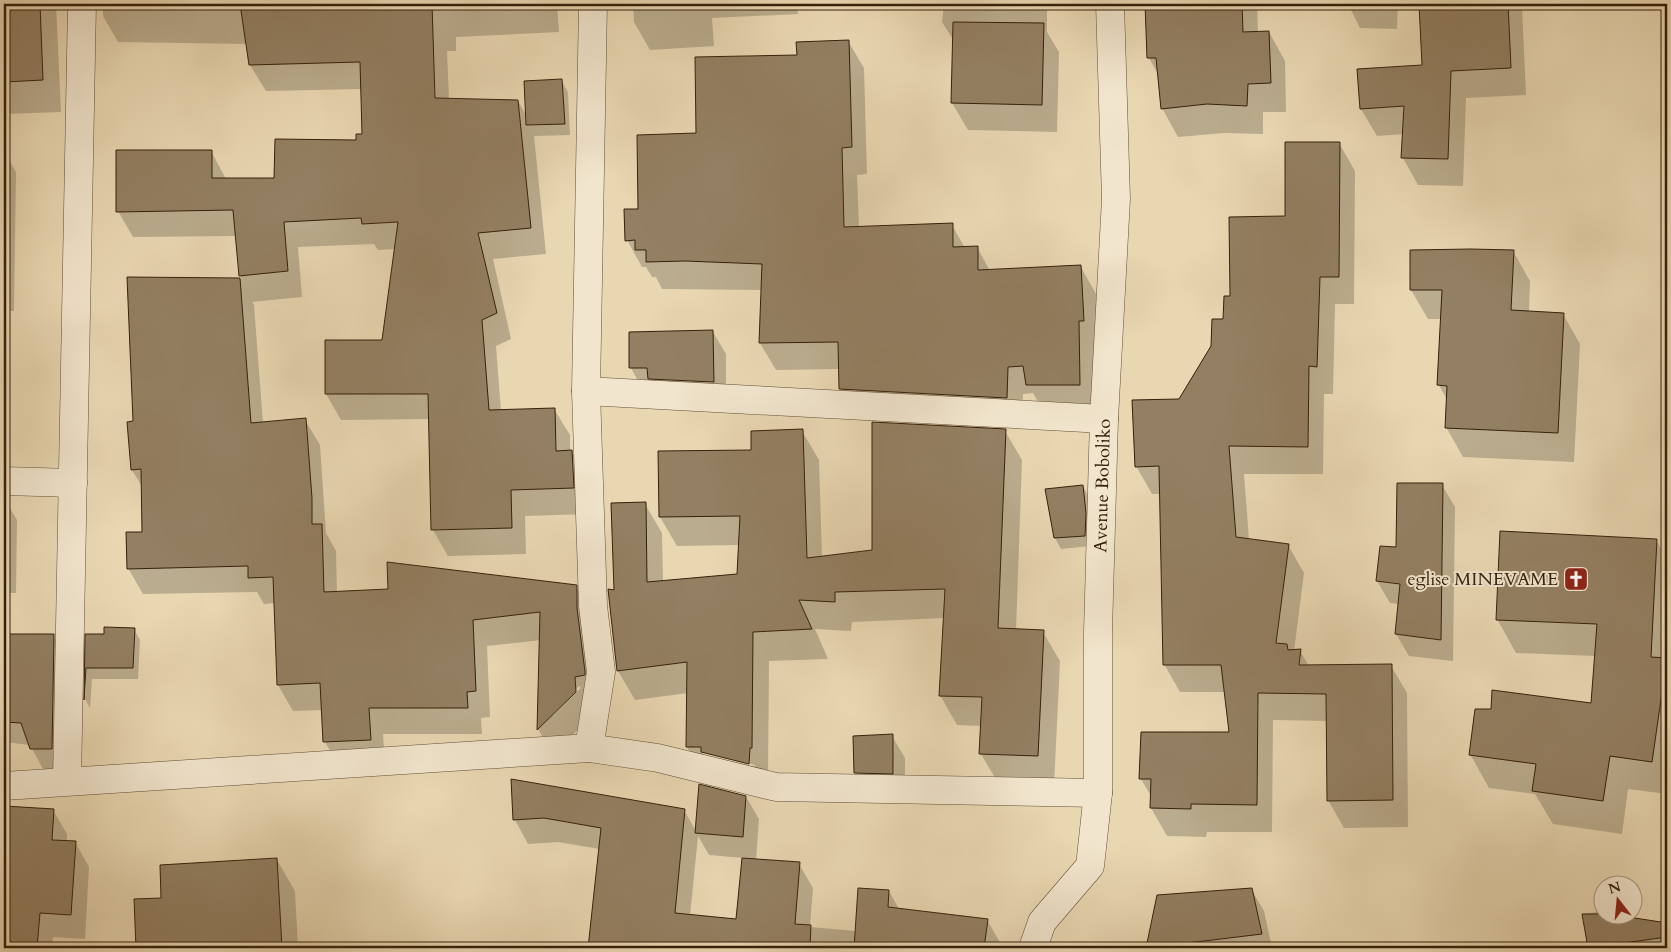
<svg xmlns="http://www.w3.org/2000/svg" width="1671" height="952" font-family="Cardo,serif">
<rect width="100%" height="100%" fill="#e9d7b2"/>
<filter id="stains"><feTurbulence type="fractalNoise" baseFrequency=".004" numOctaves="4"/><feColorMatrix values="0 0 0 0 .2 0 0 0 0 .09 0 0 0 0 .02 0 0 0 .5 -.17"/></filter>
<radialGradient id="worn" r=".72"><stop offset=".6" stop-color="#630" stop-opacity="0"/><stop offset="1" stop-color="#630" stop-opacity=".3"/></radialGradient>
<g fill="#0003" fill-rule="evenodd">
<polygon points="4,4 56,4 61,112 4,114"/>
<path d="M103,4H557L559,32L456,37V51H447L449,99L518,101L527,117L561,80L568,92L570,135L534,136L546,254L493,259L511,339L496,346L501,411L554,409L570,435V452H572L587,478L588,514L525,516L526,554L448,556L433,530L430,419L341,420L326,394L383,341L396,249L378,250L374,244L298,247L302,297L252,302L254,305L263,423L305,420L320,445L326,533L336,551L337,593L576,587L591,613L590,718L553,754L538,729L541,640L487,646L490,717L481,718L482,734H383L385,765L340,768L325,742L323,710L293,711L278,685L275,603L264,604L257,592L143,594L128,568L143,533V488L132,470L128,423L134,422L128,278L242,279L240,276L236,236L133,237L118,211L211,151L226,179H275L358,142L364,135L362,89L266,91L250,65L247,44L118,42L103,16ZM579,686L581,688L552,716V713Z"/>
<polygon points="633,4 797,4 798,14 712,18 714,46 650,50 634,22"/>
<polygon points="944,4 1047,4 1047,32 1059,52 1057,132 968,130 952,103 954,41 942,22"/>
<polygon points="1147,4 1257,4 1258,33 1269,32 1285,61 1286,112 1263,112 1263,134 1224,133 1178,137 1162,108 1159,76 1149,58"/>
<polygon points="1348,4 1398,4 1397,29 1360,28"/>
<polygon points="1421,4 1520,4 1522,7 1526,95 1466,98 1463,186 1418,185 1403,158 1404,134 1377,136 1361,109 1423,66"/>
<polygon points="848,41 864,68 867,174 857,175 859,228 952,225 965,248 977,247 990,271 1081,267 1096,294 1099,348 1094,348 1095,411 1043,411 1033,393 1023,394 1022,425 856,416 841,389 840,369 776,370 760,343 762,290 662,289 656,277 652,277 646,267 642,267 627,240 639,210 698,134 798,56"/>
<polygon points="1662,116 1667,116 1667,187 1661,176"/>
<polygon points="1339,143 1355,171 1354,304 1335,304 1333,394 1324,394 1323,474 1244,474 1249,540 1288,545 1304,573 1294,651 1300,651 1309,666 1391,666 1407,693 1408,827 1344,828 1328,800 1328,721 1273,720 1272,832 1207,832 1206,837 1167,836 1151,808 1152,798 1141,779 1142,733 1230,733 1225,692 1180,692 1164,664 1161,494 1152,494 1136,466 1212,347 1224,320 1231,297"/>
<polygon points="4,151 16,172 14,311 4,311"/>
<polygon points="1513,251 1530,281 1529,312 1563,314 1580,344 1574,462 1463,457 1446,427 1447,400 1439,385 1442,319 1428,319 1411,290"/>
<polygon points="713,332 726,354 726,404 643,390 631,368"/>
<path d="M802,431L819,460L822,557L873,552L1005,431L1022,460L1016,630L1043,632L1060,661L1054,786L998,783L981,754L982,726L957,725L940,695L944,618L852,622L851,631L815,629L828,659L769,661L768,777L704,776L687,747L688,693L635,700L618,671L615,591L645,504L662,533L663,582L738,575L739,545L677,546L660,517L752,451ZM701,751L755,765V767L704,755Z"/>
<polygon points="1442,485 1455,507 1453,661 1409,656 1396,634 1399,604 1390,603 1377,581"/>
<polygon points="1083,486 1089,498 1091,546 1061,549 1055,538 1046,490"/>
<polygon points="4,498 17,520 16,593 4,593"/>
<polygon points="1656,540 1667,559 1667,794 1628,789 1622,834 1553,824 1535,794 1489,788 1470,754 1592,705 1596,656 1516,653 1497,619"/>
<polygon points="4,627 9,636 53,636 66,658 64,771 44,771 30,745 4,742"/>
<polygon points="134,629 140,640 138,679 92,679 90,708 85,699 87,636 105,636"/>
<polygon points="892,736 905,758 905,795 869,795 856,772"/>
<path d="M512,781L684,810L696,831L746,797L759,819L756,860L799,864L813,888L810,927L856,931L889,891L899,909L987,920L1001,944L1000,948H590L600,849L558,842L528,844L515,820ZM698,836L709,855L743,858L738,920L690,916Z"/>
<polygon points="4,807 53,810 67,834 67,842 75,842 89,867 85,939 53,937 52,948 4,948"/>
<polygon points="277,860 295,891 298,948 137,948 135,901 162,899"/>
<polygon points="1251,889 1264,911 1272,948 1147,948 1158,896"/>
<polygon points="1604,911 1604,914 1615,914 1616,917 1667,925 1667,948 1589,948 1583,914"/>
</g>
<g fill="#937f62" stroke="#36200b">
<polygon points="4,4 40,4 43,80 4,82"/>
<polygon points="240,4 432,4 435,98 518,100 531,228 478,233 497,313 482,320 489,410 555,408 556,451 572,450 574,488 511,490 512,528 431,530 428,394 325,394 325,340 382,340 398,222 362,224 361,218 284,222 288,271 239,276 233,210 116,212 116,150 212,150 212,178 274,178 275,139 356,140 356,134 362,134 360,62 249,65"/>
<polygon points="1145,4 1242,4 1243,32 1269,31 1271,83 1248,84 1247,106 1207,104 1161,109 1156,58 1147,58"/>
<polygon points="1419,4 1508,4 1511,68 1451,71 1448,159 1401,158 1404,106 1360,109 1357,69 1422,65"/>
<polygon points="953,22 1044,23 1042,105 951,103"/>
<polygon points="849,40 852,147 842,148 844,227 953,223 953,247 978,246 978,270 1081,265 1084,321 1079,321 1080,385 1026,385 1023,366 1008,367 1007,398 839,389 838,342 759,343 762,264 685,261 646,262 646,250 635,250 635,240 625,241 624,209 638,209 637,135 696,133 695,57 797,55 796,42"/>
<polygon points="562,79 565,124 526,125 524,81"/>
<polygon points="1285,142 1340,142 1339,277 1320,277 1317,367 1309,366 1308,447 1229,446 1236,537 1289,544 1276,643 1287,644 1288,650 1301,649 1299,665 1392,664 1393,800 1327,801 1326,694 1258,693 1257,805 1191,804 1191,809 1150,808 1151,779 1139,779 1141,732 1229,732 1221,665 1163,665 1159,466 1135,467 1132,400 1179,399 1211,346 1212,319 1223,319 1224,296 1230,296 1229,217 1285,216"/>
<polygon points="1471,249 1514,250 1511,310 1564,313 1558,433 1445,428 1447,386 1437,385 1442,290 1410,290 1410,250"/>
<polygon points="127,277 240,278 251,423 306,418 312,498 312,524 322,524 324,592 388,589 387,562 577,585 577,608 585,672 585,675 575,677 576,692 537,730 540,612 473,620 476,691 467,692 468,708 369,708 371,740 323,742 320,683 277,685 273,577 248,578 248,566 127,569 126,532 142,532 141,469 131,470 127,422 133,421"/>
<polygon points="713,330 714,382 648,379 647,368 629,368 629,332"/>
<polygon points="872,422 1006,429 998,628 1044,630 1038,756 979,754 982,697 939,696 945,589 835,592 835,602 799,600 812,629 753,632 752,748 750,748 749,764 701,752 701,747 686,747 687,662 617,671 608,589 614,590 611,503 646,502 647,582 737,574 740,516 659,517 658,451 751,450 751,431 803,429 807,558 872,550"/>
<polygon points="1397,483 1443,483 1441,640 1395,634 1400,584 1376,581 1380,546 1396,547"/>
<polygon points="1083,485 1086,513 1085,536 1054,538 1045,489"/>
<polygon points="1500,531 1657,539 1651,657 1667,658 1652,762 1610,756 1603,801 1532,791 1536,764 1469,755 1475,709 1491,709 1492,690 1591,703 1597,624 1496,620"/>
<polygon points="104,627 135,628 133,668 86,668 84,700 85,634 104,634"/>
<polygon points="4,634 54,634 52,749 30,749 21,723 4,722"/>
<polygon points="893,734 893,774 854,773 853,736"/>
<polygon points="511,779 685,809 675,913 736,919 742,858 800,862 795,924 811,925 810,948 588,948 601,828 544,818 513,820"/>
<polygon points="699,784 746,796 743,837 695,833"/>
<polygon points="4,806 54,809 52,840 76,841 71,915 40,913 37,948 4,948"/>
<polygon points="277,858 282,948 136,948 134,899 161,898 160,865"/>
<polygon points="858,888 889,890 888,907 988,919 984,948 854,948"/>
<polygon points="1252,888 1262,934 1146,948 1157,895"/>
<polygon points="1582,914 1609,914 1667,923 1667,937 1588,948"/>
</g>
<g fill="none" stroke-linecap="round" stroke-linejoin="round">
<defs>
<g id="street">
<polyline points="586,391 1104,419"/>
<polyline points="4,481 73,483"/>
<polyline points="589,748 601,672 593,606 586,391 593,4"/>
<polyline points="67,781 82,4"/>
<polyline points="4,786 589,748 658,758 776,787 1098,793"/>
<path id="s1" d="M1033,948L1042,922L1090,866L1098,793V632L1104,419L1116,199L1110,4"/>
</g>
</defs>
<use href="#street" stroke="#634e35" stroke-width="29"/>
<use href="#street" stroke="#f1e5cd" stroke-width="28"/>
</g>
<defs>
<symbol id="church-square" viewBox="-11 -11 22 22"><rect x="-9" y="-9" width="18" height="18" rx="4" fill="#8f2418" stroke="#f1e5cd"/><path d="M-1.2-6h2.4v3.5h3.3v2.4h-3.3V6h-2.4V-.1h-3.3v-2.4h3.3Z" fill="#fff"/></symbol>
</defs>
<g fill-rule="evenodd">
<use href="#church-square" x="1562" y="565" width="28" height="28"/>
</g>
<g text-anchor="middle" stroke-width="4" stroke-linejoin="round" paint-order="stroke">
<g font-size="18" fill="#36200b" stroke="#f1e5cd">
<text dy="6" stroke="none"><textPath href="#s1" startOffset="482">Avenue Boboliko</textPath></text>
</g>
<g font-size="18" fill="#36200b" stroke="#f1e5cd" text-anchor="end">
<text x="1558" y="585">eglise MINEVAME</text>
</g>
</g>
<rect width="1671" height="952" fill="none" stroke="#e9d7b2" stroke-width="20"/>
<rect x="5" y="5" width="1661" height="942" fill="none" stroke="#36200b" stroke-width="2.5"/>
<rect x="10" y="10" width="1651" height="932" fill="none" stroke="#36200b"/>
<g transform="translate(1618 900) rotate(344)"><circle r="24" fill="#f1e5cd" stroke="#a6967f"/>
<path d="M0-4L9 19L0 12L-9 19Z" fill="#8f2418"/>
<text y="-8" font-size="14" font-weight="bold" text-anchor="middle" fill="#36200b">N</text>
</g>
<rect width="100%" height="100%" filter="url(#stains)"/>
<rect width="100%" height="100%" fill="url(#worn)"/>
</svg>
